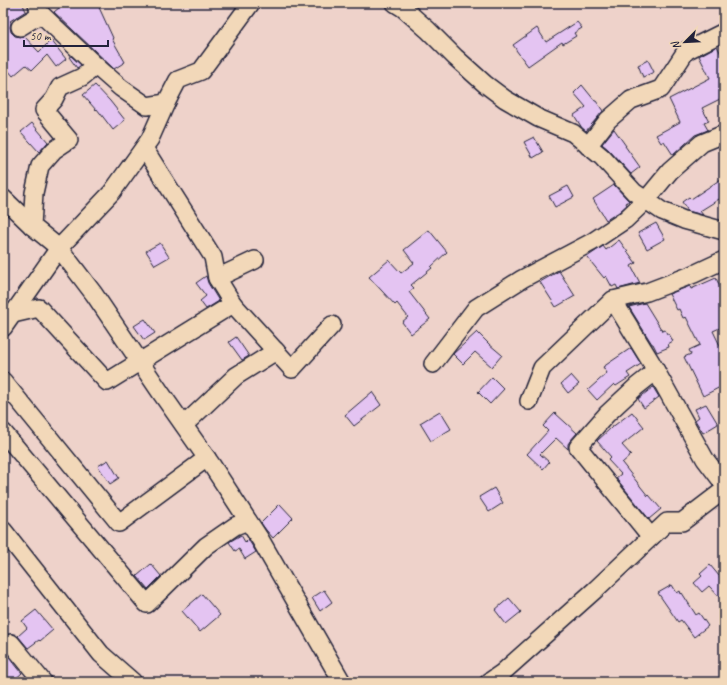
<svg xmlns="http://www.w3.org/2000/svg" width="727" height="685" font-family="Caveat,sans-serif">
<rect width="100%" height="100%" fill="#eed2ca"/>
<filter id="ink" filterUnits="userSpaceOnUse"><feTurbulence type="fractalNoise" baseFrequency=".025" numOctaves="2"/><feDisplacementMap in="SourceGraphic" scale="8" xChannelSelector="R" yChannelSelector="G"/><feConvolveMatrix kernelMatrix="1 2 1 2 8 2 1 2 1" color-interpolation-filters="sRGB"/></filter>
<g filter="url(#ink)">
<g fill="#e4c4f2" stroke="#22223b">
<polygon points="3,3 22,3 26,11 10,21 11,22 10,27 11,32 15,36 20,37 24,36 39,52 51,40 66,59 56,67 47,55 32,70 26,65 13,76 3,64"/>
<polygon points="65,3 97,3 113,38 112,39 125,62 114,69 54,12"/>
<polygon points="577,22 582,28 574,33 576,36 563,44 562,42 528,66 516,50 516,49 513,45 537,28 546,42"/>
<polygon points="717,46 724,60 724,97 702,108 709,121 704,123 708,130 695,135 673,155 664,141 661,143 656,135 680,122 669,99 710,78 699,56"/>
<polygon points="71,56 81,65 77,68 69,57"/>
<polygon points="648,60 654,72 643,77 638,65"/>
<polygon points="95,85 110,101 125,120 113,130 97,109 96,110 83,95"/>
<polygon points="582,85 595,101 596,101 603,111 586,131 582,128 574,115 586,107 574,93"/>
<polygon points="32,123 48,142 39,152 21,132"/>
<polygon points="614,129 626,146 625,146 640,167 631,174 609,150 602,144"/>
<polygon points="534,137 543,152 533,158 524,142"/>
<polygon points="724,177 724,196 700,211 703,215 688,211 682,202 689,197 691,199"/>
<polygon points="614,185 629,201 626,203 627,205 619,212 606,220 593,199"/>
<polygon points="568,186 574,197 555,207 549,196"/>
<polygon points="656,223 665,239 647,249 638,233"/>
<polygon points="429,230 447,252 431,267 432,268 411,285 414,288 409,292 430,319 411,334 402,322 408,317 397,303 395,305 369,277 389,260 401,273 414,263 404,250"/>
<polygon points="619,240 636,263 631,266 640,283 618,289 616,285 612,287 606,276 604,278 587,257 603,246 606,250"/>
<polygon points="160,243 169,257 155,265 146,251"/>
<polygon points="559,271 575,296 556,307 540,282"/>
<polygon points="206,276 208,283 219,301 206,309 200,301 206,296 196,283"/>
<polygon points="716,278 722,291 724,290 724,326 713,331 724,354 724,385 703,396 684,357 691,354 689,350 700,345 686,317 683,318 679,309 677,310 669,294 690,286 691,289"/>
<polygon points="645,303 661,329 662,328 663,331 665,330 667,334 669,334 673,341 668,344 669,347 657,352 653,344 652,344 629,307"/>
<polygon points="145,319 155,333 144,340 134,326"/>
<polygon points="477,332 489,344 502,355 492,367 475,352 463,364 453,354"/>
<polygon points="236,337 249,356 242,360 229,342"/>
<polygon points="631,348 641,364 627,373 630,377 616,386 614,384 597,400 588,390 607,373 603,367"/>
<polygon points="571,375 579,384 568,393 561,384"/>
<polygon points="492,377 504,389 490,404 478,392"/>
<polygon points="653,387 659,397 644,408 638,399"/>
<polygon points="372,392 381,405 354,426 345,415"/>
<polygon points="706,404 718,424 703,433 695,420 699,417 695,409"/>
<polygon points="440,411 451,429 431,441 420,423"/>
<polygon points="632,412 644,427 622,445 631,455 622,463 648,496 649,495 661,509 649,519 616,478 621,474 608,460 611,457 597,441 611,428"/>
<polygon points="555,413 577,433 570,441 568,444 568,449 556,438 540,454 549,462 543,469 527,454 548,431 543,426"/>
<polygon points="108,460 119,478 110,484 98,466"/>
<polygon points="494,488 503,503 489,512 479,497"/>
<polygon points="280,504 293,518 273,538 266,530 261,523"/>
<polygon points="241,535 245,542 248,539 256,552 245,559 239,549 235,551 229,542"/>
<polygon points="151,564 161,576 148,589 137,576"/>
<polygon points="710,565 724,582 724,602 709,586 702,592 694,583 702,576 700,574"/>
<polygon points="672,585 677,593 680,591 681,594 682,593 696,615 699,613 708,626 694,637 681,620 678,622 658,593"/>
<polygon points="324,590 332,602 320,611 312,598"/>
<polygon points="202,594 220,615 200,632 182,611"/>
<polygon points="509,598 521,612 506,624 495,610"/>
<polygon points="36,610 53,630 40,641 39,640 28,648 18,636 27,628 22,621"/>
<polygon points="5,652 22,673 12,682 3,682 3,654"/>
</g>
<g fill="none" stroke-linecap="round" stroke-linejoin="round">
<defs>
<g id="minor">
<polyline points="37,3 39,12 96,66 121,88 147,106 166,103 178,80 201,71 251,3"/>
<polyline points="395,3 403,8 428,30 455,57 485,84 505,99 538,118 573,133 602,157 634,192 662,211 684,220 724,231"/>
<polyline points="20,27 41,14"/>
<polyline points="588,146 608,120 631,100 661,89 686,51 724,32"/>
<polyline points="144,148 213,257 217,278"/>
<polyline points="3,198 32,226 59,248 94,294 161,393 211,464 260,539 342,682"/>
<polyline points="32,226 34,193 40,166 54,150 69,140 44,110 54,99 60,87 82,77 96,66"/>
<polyline points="613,300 651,362 705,459 724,484"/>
<polyline points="233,304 292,369 332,325"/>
<polyline points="13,314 39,308 107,382 233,304 217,278 255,260"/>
<polyline points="3,328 59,248 112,192 150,139 166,103"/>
<polyline points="433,364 476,308 522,279 592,242 625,220 646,200 670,171 702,143 724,134"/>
<polyline points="3,381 119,523 207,458"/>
<polyline points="529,401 542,368 613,300 647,292 694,274 724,260"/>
<polyline points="184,425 236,376 276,351"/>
<polyline points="3,432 147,604 206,546 235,526 248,521"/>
<polyline points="3,530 101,654 133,682"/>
<polyline points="651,537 578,447 607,414 637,386 656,371"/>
<polyline points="11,643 43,682"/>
<polyline points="489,682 502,673 595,590 667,522 682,522 724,490"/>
</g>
</defs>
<use href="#minor" stroke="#22223b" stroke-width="20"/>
<use href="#minor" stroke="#f2d8b9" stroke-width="17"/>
</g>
</g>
<rect width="727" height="685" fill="none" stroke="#f2d8b9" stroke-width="16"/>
<rect x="8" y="8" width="711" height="669" fill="none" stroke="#22223b" stroke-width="1.5" filter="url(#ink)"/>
<g transform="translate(685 42) rotate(246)" stroke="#f2d8b9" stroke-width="3" paint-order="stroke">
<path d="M0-3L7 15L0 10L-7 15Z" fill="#22223b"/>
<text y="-6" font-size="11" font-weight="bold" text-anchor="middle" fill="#22223b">N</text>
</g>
<path d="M24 40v6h84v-6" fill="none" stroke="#22223b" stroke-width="2"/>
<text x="30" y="40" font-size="12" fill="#22223b" stroke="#f2d8b9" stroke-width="3" paint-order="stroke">50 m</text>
</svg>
